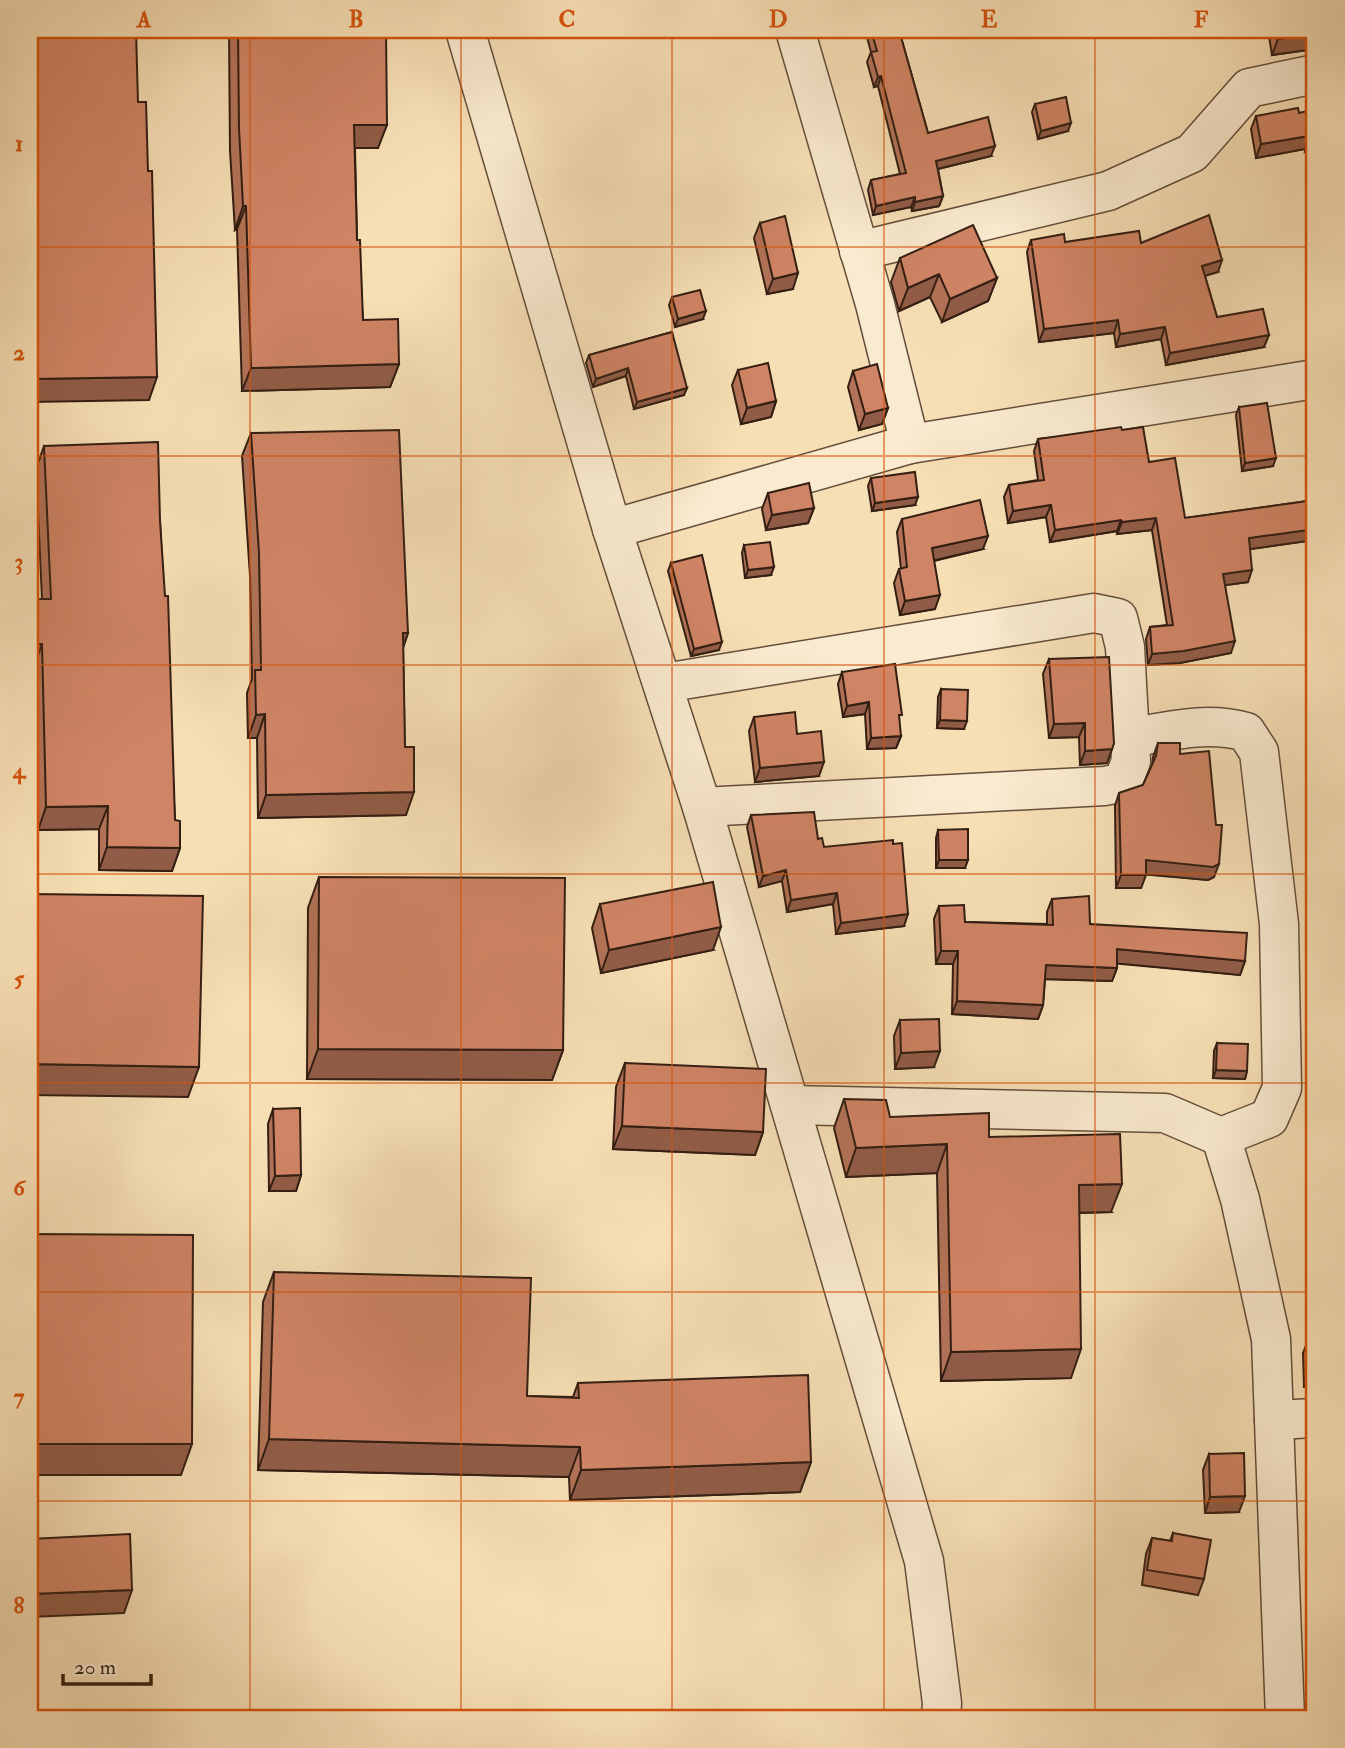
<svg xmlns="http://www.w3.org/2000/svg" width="1345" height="1748" font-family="'IM FELL Double Pica',serif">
<rect width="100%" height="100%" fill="#f7dfb5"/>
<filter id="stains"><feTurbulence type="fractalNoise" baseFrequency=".00286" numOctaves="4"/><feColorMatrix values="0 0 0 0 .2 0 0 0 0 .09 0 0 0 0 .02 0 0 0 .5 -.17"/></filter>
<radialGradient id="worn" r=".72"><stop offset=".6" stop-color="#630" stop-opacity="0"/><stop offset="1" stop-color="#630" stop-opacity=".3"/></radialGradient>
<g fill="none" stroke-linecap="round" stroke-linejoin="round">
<defs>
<g id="minor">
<polyline points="465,30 612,529 702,807 924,1561 942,1703 941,1718"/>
<polyline points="795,30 875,304 910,444"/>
<polyline points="859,251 1108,191 1192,153 1249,88 1315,74"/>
<polyline points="612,529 910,444 1315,379"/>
<polyline points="664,683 1094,613 1118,618 1125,647 1130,738 1131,761 1123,782 1105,786 702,807"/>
<path d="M790,1105L1165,1113L1221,1137L1269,1118L1282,1088L1279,924L1259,752L1246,732C1207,721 1170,731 1130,738"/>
<polyline points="1221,1137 1240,1199 1271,1339 1285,1718"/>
<polyline points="1274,1420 1315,1418"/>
</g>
</defs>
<use href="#minor" stroke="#644e3b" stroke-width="41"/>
<use href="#minor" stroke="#faeacf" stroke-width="38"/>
</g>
<g fill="#b27257" stroke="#331e12" stroke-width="2">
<polygon points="229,30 386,30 378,148 355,148 357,240 363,320 399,364 390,387 242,391 237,229 235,230 230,151"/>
<polygon points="865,30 899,30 928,133 991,156 938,169 943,196 939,206 912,211 911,207 873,215 868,190 871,180 900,174 878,86 874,87 867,62 871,52"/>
<polygon points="1268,30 1312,30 1312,34 1307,50 1272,55"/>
<polygon points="1035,104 1068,131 1038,139 1032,112"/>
<polygon points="1299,113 1315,150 1305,152 1305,149 1256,158 1251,129 1256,116"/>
<polygon points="760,223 793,289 767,294 754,238"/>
<polygon points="1031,240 1065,242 1141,243 1218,272 1205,276 1217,317 1264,347 1166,365 1161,339 1116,347 1114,333 1039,342 1027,252"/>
<polygon points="900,258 997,278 988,301 942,322 930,297 899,311 891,282"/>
<polygon points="672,297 703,319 675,327 669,305"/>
<polygon points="672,332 684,395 634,409 626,376 593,387 586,363 589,355"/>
<polygon points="738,370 776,401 771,417 741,424 732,385"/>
<polygon points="853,371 888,408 882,424 859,430 848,387"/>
<polygon points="1239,407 1273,466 1242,471 1236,415"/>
<polygon points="1122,430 1149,462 1185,518 1315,500 1315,540 1250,549 1248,582 1225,585 1231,653 1180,663 1148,665 1146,639 1150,627 1167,625 1152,530 1117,534 1117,531 1050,542 1046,517 1008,523 1004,497 1009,485 1038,480 1034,451 1038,439"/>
<polygon points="251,433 408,633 403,648 406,815 258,818 257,738 248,738 247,693 252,679 250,576 242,456"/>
<polygon points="44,446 160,521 175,820 180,848 172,871 99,870 99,829 38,830 34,667 42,599 36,469"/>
<polygon points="871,478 915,505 872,511 868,486"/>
<polygon points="768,493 814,508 808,523 766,530 762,509"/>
<polygon points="902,519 983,549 934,561 935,609 900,615 894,583 899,569 901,569 897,532"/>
<polygon points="744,545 771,575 745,578 742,553"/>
<polygon points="671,563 719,650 691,656 668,571"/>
<polygon points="1049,659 1114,743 1107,763 1080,765 1079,737 1049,738 1043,674"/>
<polygon points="842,672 901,736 896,748 867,749 865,714 843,717 838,684"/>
<polygon points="941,689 964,729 937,728 938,697"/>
<polygon points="754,717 797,734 819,776 755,782 749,731"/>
<polygon points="1158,743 1180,754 1214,877 1208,880 1146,874 1141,888 1116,888 1115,806 1119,793 1143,785 1152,765 1153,757"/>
<polygon points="751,815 818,839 824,847 904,926 836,934 833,904 787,912 782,881 759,887 747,827"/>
<polygon points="938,830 965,868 936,868 936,838"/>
<polygon points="319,877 563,1050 552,1080 307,1079 308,908"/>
<polygon points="1052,899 1090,924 1245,961 1240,975 1117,963 1117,968 1112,981 1045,979 1043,1005 1038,1019 952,1014 953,964 936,964 934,919 939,906 965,922 1047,924 1047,912"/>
<polygon points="600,904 713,950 601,973 592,928"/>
<polygon points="900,1020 934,1067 895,1069 894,1036"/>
<polygon points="1217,1043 1247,1071 1245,1079 1213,1078 1214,1051"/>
<polygon points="625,1063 763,1132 755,1155 613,1149 616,1087"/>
<polygon points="844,1099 890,1117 989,1137 1111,1212 1079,1213 1071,1378 941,1381 937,1173 846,1177 834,1128"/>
<polygon points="273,1109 301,1175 296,1191 269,1191 268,1124"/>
<polygon points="274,1272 527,1396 573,1397 578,1383 811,1462 800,1492 570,1500 569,1477 258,1470 263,1302"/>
<polygon points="1309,1338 1315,1387 1304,1387 1303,1353"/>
<polygon points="1209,1454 1239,1512 1205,1513 1203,1470"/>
<polygon points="1173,1533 1204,1579 1198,1595 1142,1585 1146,1554 1152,1538 1170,1541"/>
</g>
<g fill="#915c47" stroke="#331e12" stroke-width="2">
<polygon points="1312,34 1307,50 1272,55 1278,39"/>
<polygon points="881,76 878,86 874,87 878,77"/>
<polygon points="1071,123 1068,131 1038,139 1041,131"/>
<polygon points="354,125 387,125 378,148 346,148"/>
<polygon points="1309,136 1305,149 1256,158 1261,144"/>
<polygon points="1315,138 1315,150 1305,152 1310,139"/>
<polygon points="995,146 991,156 933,170 936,161"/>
<polygon points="943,196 939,206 912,211 915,202"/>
<polygon points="915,197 911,207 873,215 876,206"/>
<polygon points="243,206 246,206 237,229 235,230"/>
<polygon points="1222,260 1218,272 1197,278 1202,266"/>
<polygon points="798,273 793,289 767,294 773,279"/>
<polygon points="939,274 930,297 899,311 908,288"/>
<polygon points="997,278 988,301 942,322 950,299"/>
<polygon points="706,311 703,319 675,327 678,319"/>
<polygon points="1118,320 1114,333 1039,342 1044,329"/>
<polygon points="1165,327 1161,339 1116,347 1120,334"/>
<polygon points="1269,335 1264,347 1166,365 1170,353"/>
<polygon points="399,364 390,387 242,391 251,368"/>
<polygon points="628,368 626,376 593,387 596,379"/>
<polygon points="157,377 149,400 30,402 30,379"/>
<polygon points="687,388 684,395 634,409 637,402"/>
<polygon points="776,401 771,417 741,424 747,408"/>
<polygon points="888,408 882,424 859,430 865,414"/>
<polygon points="1276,458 1273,466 1242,471 1245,463"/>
<polygon points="918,497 915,505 872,511 875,503"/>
<polygon points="1051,505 1046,517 1008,523 1013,511"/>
<polygon points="814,508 808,523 766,530 772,515"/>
<polygon points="1156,518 1152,530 1117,534 1122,522"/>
<polygon points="1121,520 1117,531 1050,542 1055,530"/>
<polygon points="1315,529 1315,540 1244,550 1249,538"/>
<polygon points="988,536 983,549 927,562 932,548"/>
<polygon points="774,567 771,575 745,578 748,570"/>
<polygon points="1252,570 1248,582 1219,586 1223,574"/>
<polygon points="940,595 935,609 900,615 905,601"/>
<polygon points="403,633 408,633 400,656"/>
<polygon points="1235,641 1231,653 1180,663 1148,665 1152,654"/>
<polygon points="722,642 719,650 691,656 694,649"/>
<polygon points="30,644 42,644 34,667 30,667"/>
<polygon points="869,702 865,714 843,717 847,706"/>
<polygon points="265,714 257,738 248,738 256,715"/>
<polygon points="940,720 967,721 964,729 937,728"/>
<polygon points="1085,723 1079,737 1049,738 1054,724"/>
<polygon points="901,736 896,748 867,749 871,738"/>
<polygon points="1112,749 1107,763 1080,765 1085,751"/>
<polygon points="824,762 819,776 755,782 760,768"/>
<polygon points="414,792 406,815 258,818 266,795"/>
<polygon points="108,806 99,829 38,830 46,807"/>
<polygon points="107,847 180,848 172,871 99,870"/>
<polygon points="939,860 968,860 965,868 936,868"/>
<polygon points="1146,860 1219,864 1214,877 1208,880 1141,874"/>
<polygon points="786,870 782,881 759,887 763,876"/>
<polygon points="1121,875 1146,875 1141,888 1116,888"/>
<polygon points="837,893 833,904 787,912 791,900"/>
<polygon points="908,914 904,926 836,934 841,923"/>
<polygon points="721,927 713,950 601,973 609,950"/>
<polygon points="1117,949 1245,961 1240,975 1112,963"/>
<polygon points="941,951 958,951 953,964 936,964"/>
<polygon points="1046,965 1117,968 1112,981 1041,979"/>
<polygon points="957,1001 1043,1005 1038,1019 952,1014"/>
<polygon points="318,1049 563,1050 552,1080 307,1079"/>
<polygon points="940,1051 934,1067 895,1069 901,1053"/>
<polygon points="30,1064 199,1067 188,1097 30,1095"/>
<polygon points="1216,1070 1247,1071 1245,1079 1213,1078"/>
<polygon points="622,1126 763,1132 755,1155 613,1149"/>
<polygon points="947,1144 937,1173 846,1177 856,1148"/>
<polygon points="301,1175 296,1191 269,1191 275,1176"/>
<polygon points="1122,1184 1111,1212 1068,1213 1079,1185"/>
<polygon points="1081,1349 1071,1378 941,1381 951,1352"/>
<polygon points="1315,1371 1315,1387 1304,1387 1310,1372"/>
<polygon points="269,1439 580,1447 569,1477 258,1470"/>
<polygon points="30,1444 192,1444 181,1475 30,1475"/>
<polygon points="811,1462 800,1492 570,1500 581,1470"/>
<polygon points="1245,1496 1239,1512 1205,1513 1210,1497"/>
<polygon points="132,1590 124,1613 30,1617 30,1594"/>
</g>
<g fill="#cf8465" stroke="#331e12" stroke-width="2">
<polygon points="30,30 136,30 138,102 146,102 148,171 152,171 157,377 30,379"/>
<polygon points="238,30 386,30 387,125 354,125 357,240 360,240 363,320 398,319 399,364 251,368 246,206 243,206 239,128"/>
<polygon points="871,30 899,30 928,133 988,117 995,146 936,161 943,196 915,202 915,197 876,206 871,180 906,173 881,76 878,77 871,52 877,51"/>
<polygon points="1277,30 1312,30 1312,34 1278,39"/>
<polygon points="1066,97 1071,123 1041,131 1035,104"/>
<polygon points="1298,108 1299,113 1315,109 1315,138 1310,139 1309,136 1261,144 1256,116"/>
<polygon points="1209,215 1222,260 1202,266 1217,317 1263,309 1269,335 1170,353 1165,327 1120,334 1118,320 1044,329 1031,240 1064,234 1065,242 1139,231 1141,243"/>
<polygon points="785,216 798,273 773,279 760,223"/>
<polygon points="973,225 997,278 950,299 939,274 908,288 900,258"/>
<polygon points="700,290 706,311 678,319 672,297"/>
<polygon points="672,332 687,388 637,402 628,368 596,379 589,355"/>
<polygon points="768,363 776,401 747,408 738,370"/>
<polygon points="877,364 888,408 865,414 853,371"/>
<polygon points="1267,403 1276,458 1245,463 1239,407"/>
<polygon points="1121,427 1122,430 1143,427 1149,462 1175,458 1185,518 1315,500 1315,529 1249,538 1252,570 1223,574 1235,641 1184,651 1152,654 1150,627 1173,625 1156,518 1122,522 1121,520 1055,530 1051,505 1013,511 1009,485 1044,480 1038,439"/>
<polygon points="399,430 408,633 403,633 405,747 414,747 414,792 266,795 265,714 256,715 255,670 261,670 259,553 251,433"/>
<polygon points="158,442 160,521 165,596 168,596 175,820 180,821 180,848 107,847 108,806 46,807 42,644 30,644 30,599 51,599 44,446"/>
<polygon points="915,472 918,497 875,503 871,478"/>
<polygon points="809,483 814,508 772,515 768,493"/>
<polygon points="980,500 988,536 932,548 940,595 905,601 899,569 907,567 902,519"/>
<polygon points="770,542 774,567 748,570 744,545"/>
<polygon points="702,555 722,642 694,649 671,563"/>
<polygon points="1109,657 1114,743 1112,749 1085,751 1085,723 1054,724 1049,659"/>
<polygon points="895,664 902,715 899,715 901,736 871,738 869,702 847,706 842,672"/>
<polygon points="941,689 968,690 967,721 940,720"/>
<polygon points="795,712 797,734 821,731 824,762 760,768 754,717"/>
<polygon points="1158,743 1180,743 1180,754 1209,751 1216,825 1222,825 1219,864 1213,867 1146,860 1146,875 1121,875 1119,793 1143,785 1156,756"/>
<polygon points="814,812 818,839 822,838 824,847 893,840 893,844 902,843 908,914 841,923 837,893 791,900 786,870 763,876 751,815"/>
<polygon points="968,829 968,860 939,860 938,830"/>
<polygon points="319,877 565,878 563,1050 318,1049"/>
<polygon points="713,882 721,927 609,950 600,904"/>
<polygon points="30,894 203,896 199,1067 30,1064"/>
<polygon points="1089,896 1090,924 1247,933 1245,961 1117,949 1117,968 1046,965 1043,1005 957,1001 958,951 941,951 939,906 964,905 965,922 1053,925 1052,899"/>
<polygon points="939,1019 940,1051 901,1053 900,1020"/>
<polygon points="1217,1043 1248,1044 1247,1071 1216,1070"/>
<polygon points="625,1063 766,1069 763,1132 622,1126"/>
<polygon points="844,1099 886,1100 890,1117 989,1113 989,1137 1120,1134 1122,1184 1079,1185 1081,1349 951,1352 947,1144 856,1148"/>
<polygon points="300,1108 301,1175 275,1176 273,1109"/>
<polygon points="30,1234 193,1235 192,1444 30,1444"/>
<polygon points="274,1272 531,1278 527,1396 579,1398 578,1383 808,1375 811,1462 581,1470 580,1447 269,1439"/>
<polygon points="1315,1337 1315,1371 1310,1372 1309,1338"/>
<polygon points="1244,1453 1245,1496 1210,1497 1209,1454"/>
<polygon points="1173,1533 1211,1540 1204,1579 1147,1570 1152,1538 1172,1541"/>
<polygon points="130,1534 132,1590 30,1594 30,1539"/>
</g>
<path fill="none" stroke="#d6530d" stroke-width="2" stroke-opacity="0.55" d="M250,30V1718M461,30V1718M672,30V1718M884,30V1718M1095,30V1718M30,247H1315M30,456H1315M30,665H1315M30,874H1315M30,1083H1315M30,1292H1315M30,1501H1315"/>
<rect width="1345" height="1748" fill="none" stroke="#f7dfb5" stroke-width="77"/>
<path d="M63 1674v10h88v-10" fill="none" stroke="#331e12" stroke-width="3.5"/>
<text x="74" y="1674" font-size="21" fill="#331e12" stroke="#faeacf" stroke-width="5" paint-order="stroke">20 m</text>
<rect x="38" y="38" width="1268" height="1672" fill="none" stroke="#d6530d" stroke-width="2.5"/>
<g font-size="23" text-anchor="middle" font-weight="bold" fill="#d6530d">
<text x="144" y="27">A</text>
<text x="356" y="27">B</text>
<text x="567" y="27">C</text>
<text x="778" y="27">D</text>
<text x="989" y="27">E</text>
<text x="1201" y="27">F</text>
<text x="19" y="151">1</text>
<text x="19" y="360">2</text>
<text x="19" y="569">3</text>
<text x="19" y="778">4</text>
<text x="19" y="986">5</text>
<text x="19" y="1195">6</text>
<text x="19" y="1404">7</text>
<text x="19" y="1613">8</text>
</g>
<rect width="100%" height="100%" filter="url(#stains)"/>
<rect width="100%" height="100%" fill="url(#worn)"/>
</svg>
